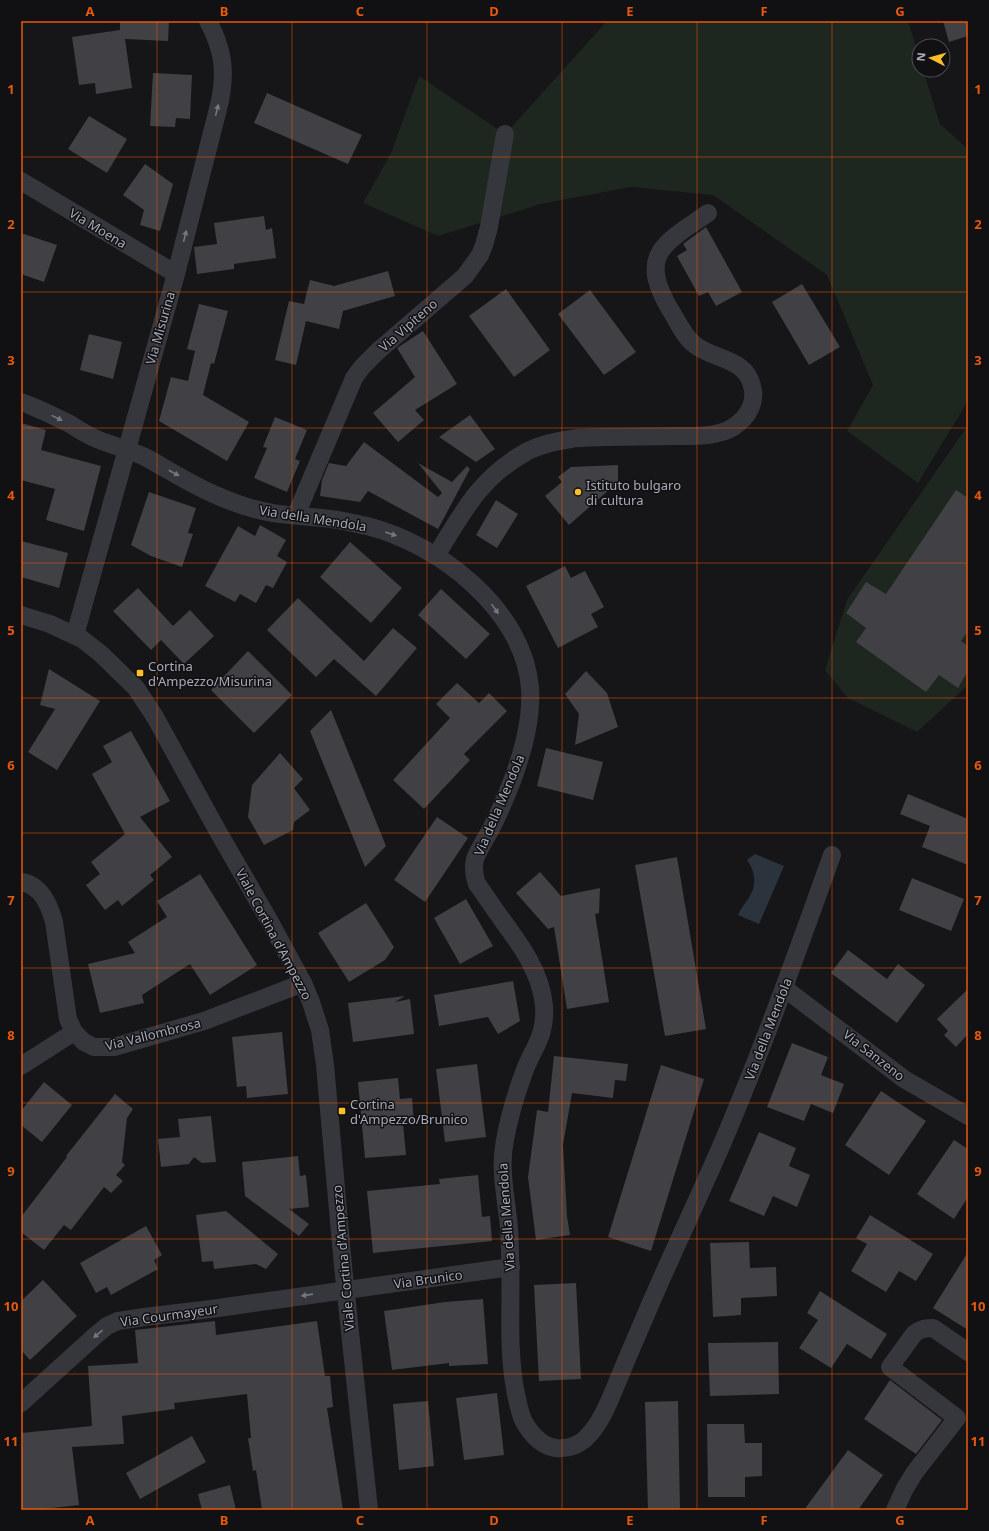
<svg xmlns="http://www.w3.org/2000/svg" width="989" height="1531" font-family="'Noto Sans',sans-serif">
<rect width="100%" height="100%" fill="#161518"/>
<g fill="#1d261f">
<polygon points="607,21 908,21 919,56 919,70 923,70 940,124 968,149 968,401 918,483 847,431 873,385 827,275 713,195 631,187 541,204 438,236 363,203 391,153 419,76 505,134"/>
<polygon points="968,425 968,685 917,732 848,698 825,670 847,600"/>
</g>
<path fill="#2b343c" d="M755,854L784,866L759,924L738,915C741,908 744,905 748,899C757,887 756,872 747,860Z"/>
<g fill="#404045">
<polygon points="120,21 169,21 168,41 125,39 132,88 96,94 95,83 79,85 72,37 120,30"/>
<polygon points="943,21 968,21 968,36 949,42"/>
<polygon points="153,73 192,75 190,119 176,118 175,127 150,126"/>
<polygon points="267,93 362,135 348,164 254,123"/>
<polygon points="89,116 127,139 107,173 68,149"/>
<polygon points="145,164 173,184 160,231 140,225 144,210 123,195"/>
<polygon points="264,216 266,230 272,228 276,258 234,264 234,269 197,274 194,247 217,244 214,223"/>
<polygon points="706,227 742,292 716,306 708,292 699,296 677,256 687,250 683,244"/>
<polygon points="21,233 57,245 44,282 21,274"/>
<polygon points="388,271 395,296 343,311 339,329 306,321 296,365 275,360 289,301 304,304 310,280 334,286"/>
<polygon points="802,284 840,347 809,365 772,302"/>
<polygon points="506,289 550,350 514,377 469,316"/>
<polygon points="590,290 636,352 604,375 558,314"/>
<polygon points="199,304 228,311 214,364 211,363 203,395 249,422 227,461 159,421 171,377 188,381 195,351 187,349"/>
<polygon points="423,331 457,384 415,410 424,420 398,442 373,413 415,377 397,348"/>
<polygon points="89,334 122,342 113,379 80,370"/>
<polygon points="470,415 495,449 476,462 439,437"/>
<polygon points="275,417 307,430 295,459 300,461 287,492 254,478 267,448 263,447"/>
<polygon points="21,423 46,430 41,450 101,466 84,531 46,520 55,489 21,480"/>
<polygon points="364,442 438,497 442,493 418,463 452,482 467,466 470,469 438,529 368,491 360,502 320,496 322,480 329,463 346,466"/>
<polygon points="618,465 618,489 611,488 569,525 545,496 562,482 558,477 571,467"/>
<polygon points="956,490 968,498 968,631 961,641 968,646 968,671 958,688 939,675 926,692 856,642 866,628 846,613 866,582 886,594"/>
<polygon points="149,492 196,508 188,533 193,534 182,567 151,556 131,545"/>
<polygon points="496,500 518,514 497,548 476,535"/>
<polygon points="260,525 286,540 277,556 287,562 273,588 266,585 256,603 240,594 235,602 205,586 238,526 255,536"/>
<polygon points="21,541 68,553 59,588 21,577"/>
<polygon points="350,542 402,588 371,623 320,577"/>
<polygon points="565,566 571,578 585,571 604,607 591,614 598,627 558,648 526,586"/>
<polygon points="138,588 173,626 190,610 214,636 184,664 161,640 151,650 113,611"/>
<polygon points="441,589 490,634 466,659 418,615"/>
<polygon points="298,598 364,661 393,628 417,648 376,696 334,659 316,677 267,630"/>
<polygon points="248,651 292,695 254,733 211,690"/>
<polygon points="49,669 100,701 57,770 28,752 55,709 40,705"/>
<polygon points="586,671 607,693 618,727 575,745 579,714 565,694"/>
<polygon points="457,683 479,703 489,693 507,711 464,754 470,760 424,809 393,780 450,718 436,704"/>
<polygon points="331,710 386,846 365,867 310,731"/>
<polygon points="131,731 170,801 140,817 172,857 150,875 154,880 122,906 118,900 105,910 86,885 100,874 91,862 125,834 92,774 112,762 103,746"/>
<polygon points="546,748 603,762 593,800 537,786"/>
<polygon points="280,753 303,779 294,788 310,810 294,822 293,830 264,845 248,817 252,785"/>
<polygon points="908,794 968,819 968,865 922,847 930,826 900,814"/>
<polygon points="437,817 468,838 425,902 394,880"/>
<polygon points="677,857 706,1029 665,1036 635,865"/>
<polygon points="540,872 561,896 600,888 599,913 595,914 609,1002 567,1009 554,927 548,929 516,893"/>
<polygon points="200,874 257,965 210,995 190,964 142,995 144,1003 100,1013 88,964 135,953 128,942 167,917 157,901"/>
<polygon points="912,878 964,899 951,931 899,910"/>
<polygon points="466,899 493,946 460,964 434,918"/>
<polygon points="366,903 394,947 385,960 349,982 318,933"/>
<polygon points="848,950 887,979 898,964 925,985 897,1023 831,973"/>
<polygon points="513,981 520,1021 498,1034 488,1017 439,1026 434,995"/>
<polygon points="968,989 968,1034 956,1047 944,1035 948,1031 937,1019"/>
<polygon points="405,996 395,1002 410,999 414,1034 353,1042 348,1003"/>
<polygon points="282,1032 288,1094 247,1098 246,1086 237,1087 232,1037"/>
<polygon points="792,1043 828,1057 821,1075 844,1084 833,1113 811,1104 804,1121 767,1107"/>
<polygon points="554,1056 628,1064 626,1081 615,1080 613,1098 572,1093 563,1145 567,1216 570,1235 536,1240 528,1177 537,1110 548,1112"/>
<polygon points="477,1064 486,1137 445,1142 436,1069"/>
<polygon points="661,1065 704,1079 651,1251 608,1237"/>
<polygon points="398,1078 400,1099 412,1098 414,1122 403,1123 406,1155 365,1158 358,1082"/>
<polygon points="44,1082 72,1105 42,1142 21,1125 21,1111"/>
<polygon points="881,1091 926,1121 889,1175 845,1145"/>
<polygon points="115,1094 133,1109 127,1118 122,1162 125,1165 116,1175 123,1181 111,1193 104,1187 71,1230 64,1225 44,1250 21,1232 21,1217 67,1157 66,1156"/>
<polygon points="211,1116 216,1162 202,1163 194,1157 189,1164 161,1167 158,1139 180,1137 178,1119"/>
<polygon points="759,1132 796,1148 789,1166 810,1175 797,1207 773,1196 764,1216 729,1201"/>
<polygon points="954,1140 968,1149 968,1197 954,1219 917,1194"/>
<polygon points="298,1156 300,1176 306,1175 309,1207 289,1209 309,1224 299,1236 245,1196 242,1162"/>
<polygon points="478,1175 482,1217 490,1216 492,1241 373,1253 367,1191 440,1184 439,1179"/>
<polygon points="226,1211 278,1254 266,1269 256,1264 214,1269 213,1261 202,1262 196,1215"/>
<polygon points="870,1215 933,1254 916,1281 899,1271 886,1292 851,1271 867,1244 856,1238"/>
<polygon points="146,1226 162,1255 154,1260 158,1269 111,1295 107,1287 96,1293 80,1263"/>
<polygon points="749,1242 750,1268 776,1267 777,1296 741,1298 741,1315 713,1317 710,1243"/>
<polygon points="968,1252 968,1330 933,1308"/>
<polygon points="43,1280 77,1316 30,1360 21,1350 21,1301"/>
<polygon points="576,1283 581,1379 539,1381 534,1285"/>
<polygon points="820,1291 887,1334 871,1359 847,1344 831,1368 799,1348 818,1320 807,1313"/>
<polygon points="483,1299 488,1364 449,1366 449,1363 392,1370 384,1311 445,1302"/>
<polygon points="215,1321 216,1335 317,1321 325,1376 330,1376 333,1407 327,1408 343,1510 262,1510 256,1470 253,1471 248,1438 251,1438 247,1394 174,1403 175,1409 122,1416 124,1444 72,1447 79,1505 35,1510 21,1510 21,1433 92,1426 88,1366 138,1363 135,1330"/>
<polygon points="778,1342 779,1394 710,1396 708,1343"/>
<polygon points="890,1380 942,1420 916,1454 864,1419"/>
<polygon points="497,1393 504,1455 464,1460 456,1398"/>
<polygon points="428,1401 434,1466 399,1470 393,1404"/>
<polygon points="678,1401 680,1510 648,1510 645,1402"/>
<polygon points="707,1424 744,1424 745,1443 762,1443 762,1476 745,1477 745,1497 708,1497"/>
<polygon points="192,1436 206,1462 140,1499 126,1473"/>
<polygon points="848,1450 883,1475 858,1510 804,1510"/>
<polygon points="230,1485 236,1510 202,1510 198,1494"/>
</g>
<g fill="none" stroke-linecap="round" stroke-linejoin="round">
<g stroke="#36373d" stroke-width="18">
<polyline points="21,181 176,274"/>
<path d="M21,402C38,408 54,416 70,424C79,430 89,436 99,440C114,446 130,450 145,457C169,470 193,486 218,496C236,504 254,510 273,513C289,516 306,516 322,518C337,519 352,523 367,526C439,544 524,610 530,688C533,734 512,786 492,827C487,837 479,848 475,859C473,868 474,876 477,884C486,896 494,909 503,921C522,947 541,973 544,1006C546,1036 534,1046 524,1072C516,1094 509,1117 505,1140C500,1164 504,1186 507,1210C509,1224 510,1239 510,1254C512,1299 507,1344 515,1389C517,1399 519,1410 523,1420C530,1433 541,1446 556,1448C566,1449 577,1446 585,1439C602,1423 610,1399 619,1378C627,1358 636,1338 644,1319C670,1257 699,1198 725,1137C764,1045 798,950 832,855"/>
<polyline points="296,515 354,378 362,367 378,351 465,276 480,255 484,245 489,227 505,134"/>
<path d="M436,556C462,513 481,476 528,451C540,445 556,441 571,439C581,437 592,438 603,437C626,437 650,436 674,436C691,436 711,437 728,430C735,427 743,420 747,414C753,405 755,396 752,386C746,358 714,360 695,345C684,337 678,322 671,311C637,255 663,244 708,213"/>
<polyline points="21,615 50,624 82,639 101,654 136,688 155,717 216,828 270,922 303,983 311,1002 320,1030 325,1065 343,1266 369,1510"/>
<path d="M75,635L176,274L220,101C226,70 223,49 208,21"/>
<path d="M21,882C41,885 49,904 54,922L68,1019L74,1032L84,1042L94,1047H114L204,1021L303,983"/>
<polyline points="784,988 904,1079 968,1116"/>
<polyline points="21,1066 74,1032"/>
<polyline points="21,1403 96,1335 107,1326 118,1321 144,1317 211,1309 511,1267"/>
<path d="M895,1510L905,1488L915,1472L957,1418L890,1367L914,1334C920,1329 925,1328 933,1328L968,1352"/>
</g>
</g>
<defs><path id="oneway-solid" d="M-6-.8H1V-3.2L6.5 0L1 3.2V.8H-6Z"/></defs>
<g fill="#747781">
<use href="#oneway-solid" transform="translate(217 110) rotate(-76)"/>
<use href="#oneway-solid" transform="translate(185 236) rotate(-76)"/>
<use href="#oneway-solid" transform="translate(57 418) rotate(26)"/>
<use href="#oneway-solid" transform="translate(174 473) rotate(28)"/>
<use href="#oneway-solid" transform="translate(391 534) rotate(19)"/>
<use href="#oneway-solid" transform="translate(495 609) rotate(54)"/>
<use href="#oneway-solid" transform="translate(307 1295) rotate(172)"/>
<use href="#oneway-solid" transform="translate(98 1334) rotate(140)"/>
</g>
<path fill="none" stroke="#e8590c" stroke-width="1" stroke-opacity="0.55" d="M157,21V1510M292,21V1510M427,21V1510M562,21V1510M697,21V1510M832,21V1510M21,157H968M21,292H968M21,428H968M21,563H968M21,698H968M21,833H968M21,968H968M21,1103H968M21,1239H968M21,1374H968"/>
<g fill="#fcbf29" stroke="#111013" stroke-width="1.5">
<circle cx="578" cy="492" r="4"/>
<rect x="136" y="669" width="8" height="8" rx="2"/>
<rect x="338" y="1107" width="8" height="8" rx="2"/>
</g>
<g text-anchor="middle" stroke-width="3" stroke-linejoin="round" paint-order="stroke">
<g font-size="13" fill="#a7abb8" stroke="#111013">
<text transform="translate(98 228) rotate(31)" y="5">Via Moena</text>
<text transform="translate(408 325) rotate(-41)" y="5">Via Vipiteno</text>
<text transform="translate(160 328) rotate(-74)" y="5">Via Misurina</text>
<text transform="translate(313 518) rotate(9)" y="5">Via della Mendola</text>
<text transform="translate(499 805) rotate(-67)" y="5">Via della Mendola</text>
<text transform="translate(274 934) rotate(62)" y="5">Viale Cortina d'Ampezzo</text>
<text transform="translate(768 1029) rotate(-69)" y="5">Via della Mendola</text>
<text transform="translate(153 1034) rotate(-14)" y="5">Via Vallombrosa</text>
<text transform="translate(874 1055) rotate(38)" y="5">Via Sanzeno</text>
<text transform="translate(506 1217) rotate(-94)" y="5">Via della Mendola</text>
<text transform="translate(343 1258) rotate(-95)" y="5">Viale Cortina d'Ampezzo</text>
<text transform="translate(428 1279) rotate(-8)" y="5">Via Brunico</text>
<text transform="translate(169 1315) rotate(-8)" y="5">Via Courmayeur</text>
</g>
<g font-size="13" fill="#a7abb8" stroke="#111013" text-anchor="start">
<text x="586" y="490">Istituto bulgaro<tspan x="586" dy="15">di cultura</tspan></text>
<text x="148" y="671">Cortina<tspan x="148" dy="15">d'Ampezzo/Misurina</tspan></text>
<text x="350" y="1109">Cortina<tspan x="350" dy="15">d'Ampezzo/Brunico</tspan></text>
</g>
</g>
<rect width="989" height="1531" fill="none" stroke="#111013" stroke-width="44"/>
<g transform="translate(931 58) rotate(276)"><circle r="19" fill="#111013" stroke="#4d4e55"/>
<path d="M0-3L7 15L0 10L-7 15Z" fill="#fcbf29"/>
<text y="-6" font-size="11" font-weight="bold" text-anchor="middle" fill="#a7abb8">N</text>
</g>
<rect x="22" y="22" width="945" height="1487" fill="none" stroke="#e8590c" stroke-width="1.5"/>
<g font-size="13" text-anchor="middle" font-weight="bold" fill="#e8590c">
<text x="90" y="16">A</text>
<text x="224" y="16">B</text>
<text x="360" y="16">C</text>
<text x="494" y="16">D</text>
<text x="630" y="16">E</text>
<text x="764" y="16">F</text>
<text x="900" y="16">G</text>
<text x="11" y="94">1</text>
<text x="978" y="94">1</text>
<text x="11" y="229">2</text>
<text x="978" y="229">2</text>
<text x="11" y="365">3</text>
<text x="978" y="365">3</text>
<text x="11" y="500">4</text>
<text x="978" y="500">4</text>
<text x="11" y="635">5</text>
<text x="978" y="635">5</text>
<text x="11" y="770">6</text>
<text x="978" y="770">6</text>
<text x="11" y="905">7</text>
<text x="978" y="905">7</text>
<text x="11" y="1040">8</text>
<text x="978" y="1040">8</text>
<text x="11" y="1176">9</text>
<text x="978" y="1176">9</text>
<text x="11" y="1311">10</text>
<text x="978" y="1311">10</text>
<text x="11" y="1446">11</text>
<text x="978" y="1446">11</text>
<text x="90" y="1525">A</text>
<text x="224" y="1525">B</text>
<text x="360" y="1525">C</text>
<text x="494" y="1525">D</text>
<text x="630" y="1525">E</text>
<text x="764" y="1525">F</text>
<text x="900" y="1525">G</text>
</g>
</svg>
